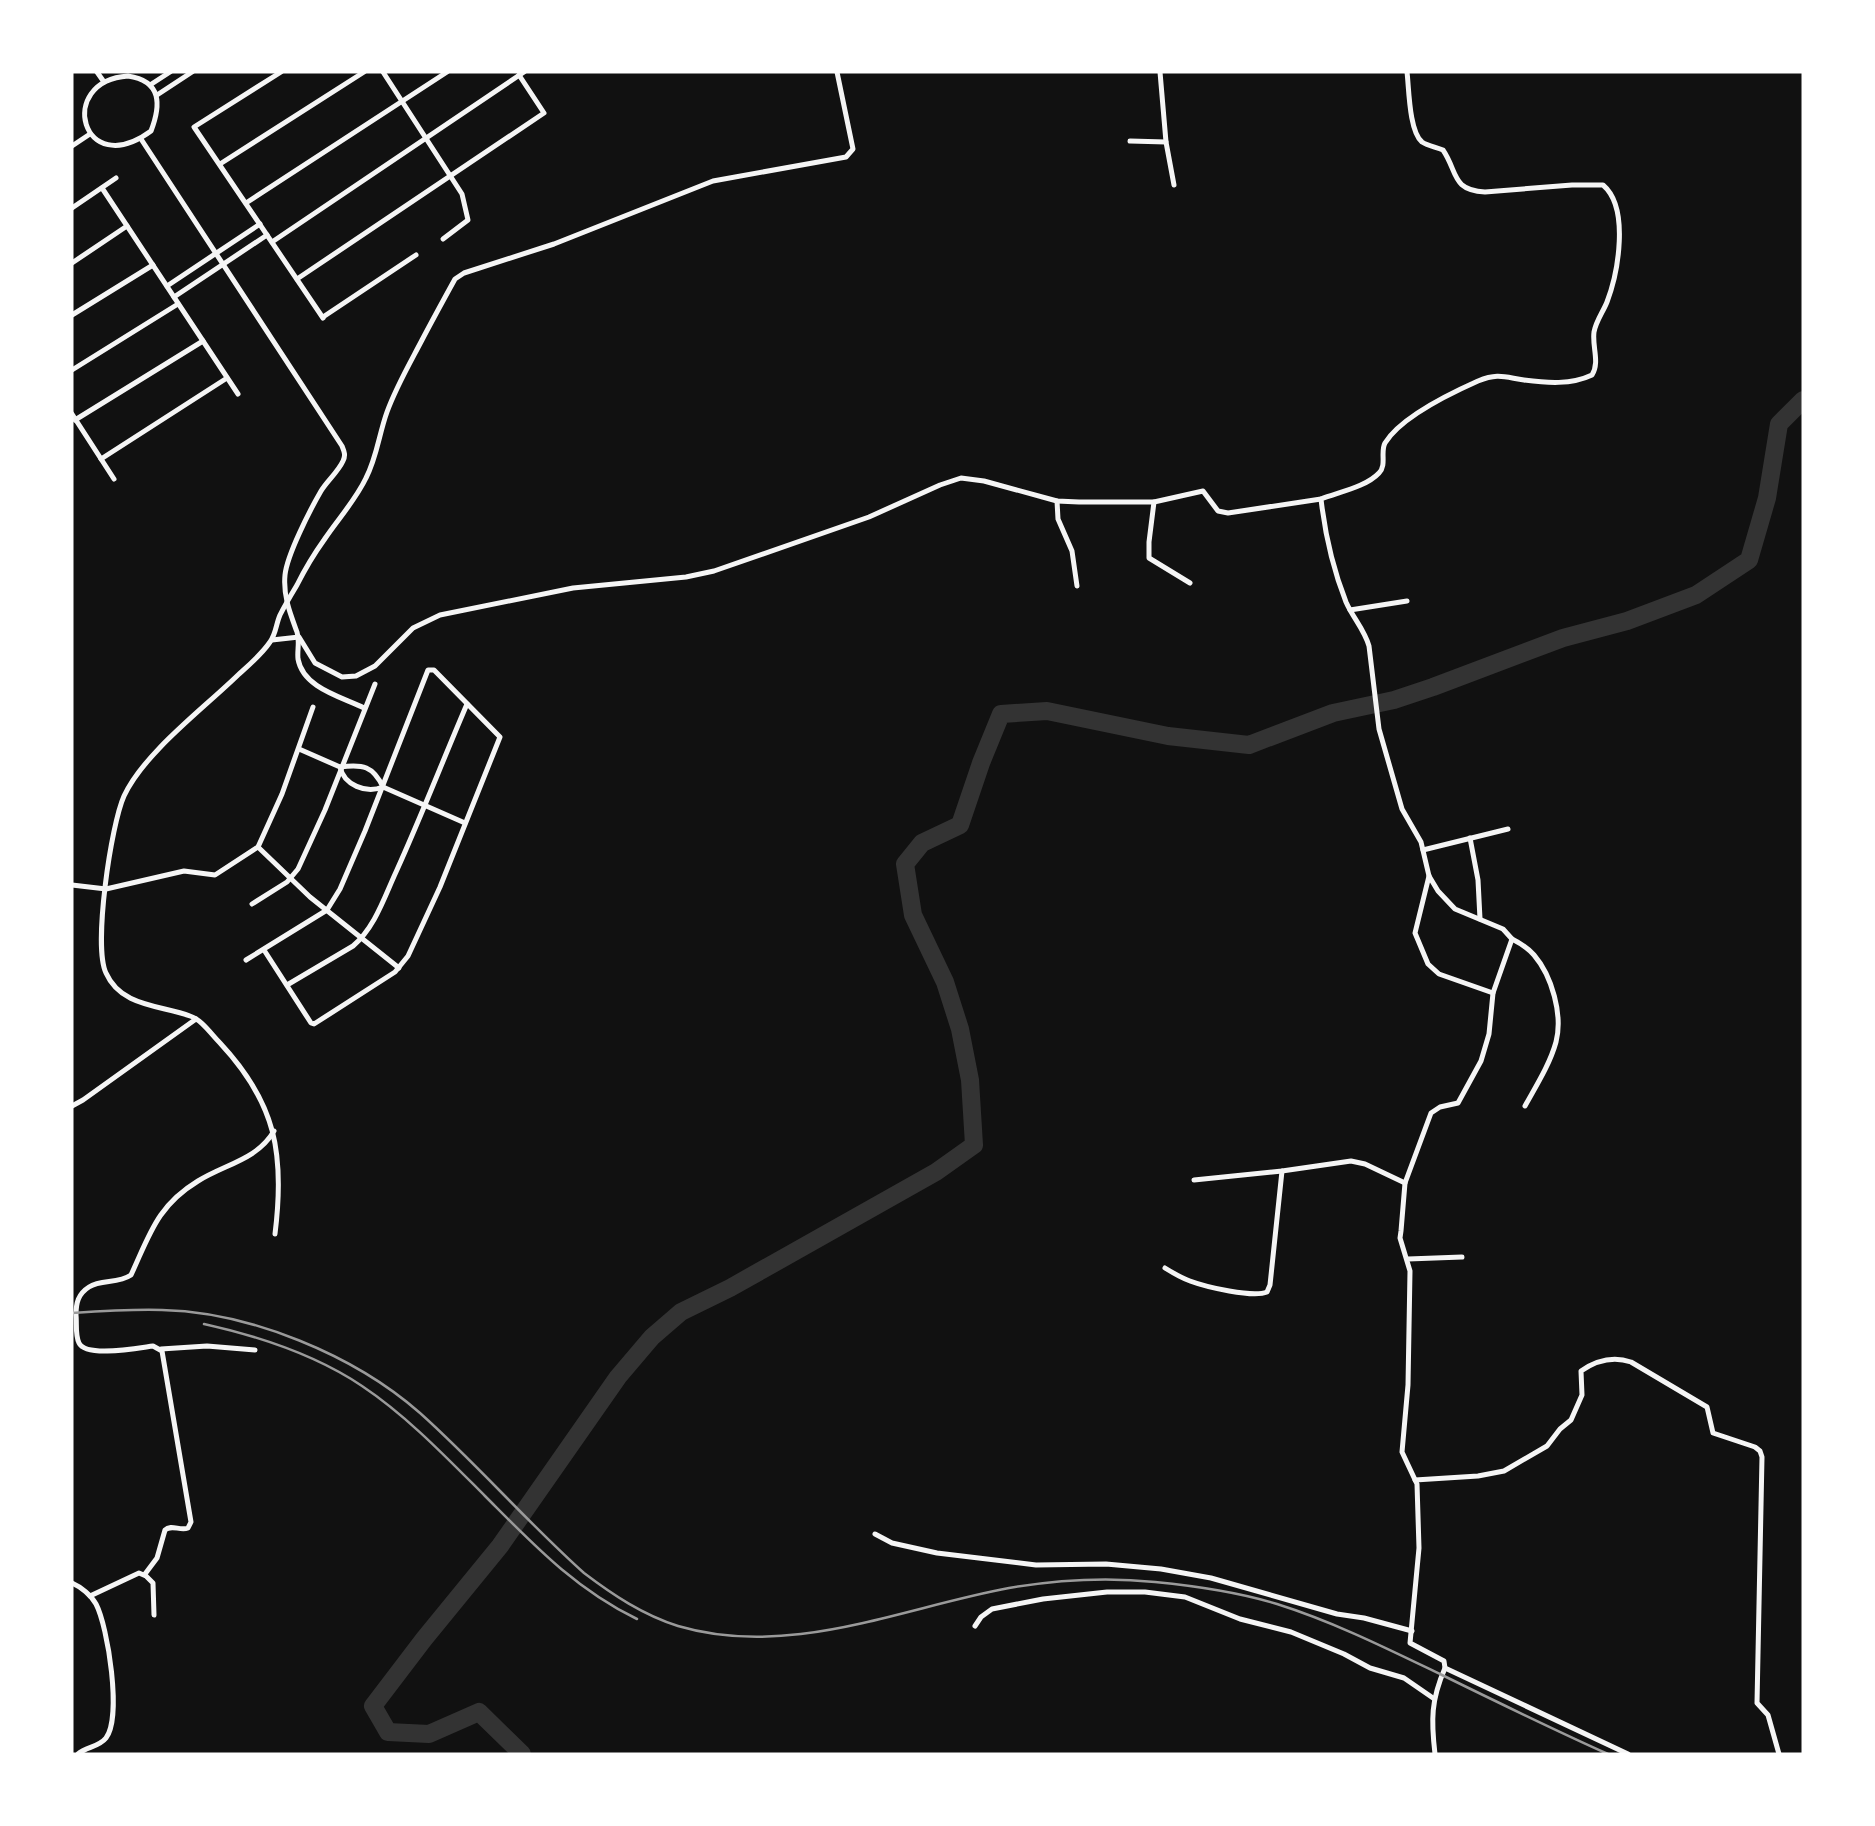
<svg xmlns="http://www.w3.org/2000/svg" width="1875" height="1826" font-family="'DM Sans',sans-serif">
<rect width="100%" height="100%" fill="#111"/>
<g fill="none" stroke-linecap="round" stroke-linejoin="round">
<polyline stroke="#333" stroke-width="18" points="522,1754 479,1712 429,1734 388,1732 373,1706 424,1639 500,1546 618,1377 652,1337 681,1312 730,1288 936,1172 974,1145 970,1080 960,1029 945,982 913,915 905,864 922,843 960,825 981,763 1001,714 1047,711 1168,736 1249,745 1333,713 1394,700 1433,687 1563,638 1627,621 1696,595 1749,560 1767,498 1779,424 1803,400"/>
<g stroke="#f5f5f5" stroke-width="5">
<polyline points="97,72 104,82"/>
<polyline points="281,72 194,127 323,318"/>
<polyline points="383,72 462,194 468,220 443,239"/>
<polyline points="1160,72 1166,142 1174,185"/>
<path d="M1407,72C1409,88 1409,131 1422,142C1428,146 1436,147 1443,150C1458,172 1451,190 1485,192L1572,185H1603C1630,208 1618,273 1607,302C1603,312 1596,321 1594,332C1592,347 1600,362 1592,375C1571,385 1547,383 1524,380C1504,377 1498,373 1478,381C1451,393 1401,417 1385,443C1380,452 1387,465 1379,473C1366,487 1339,492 1321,499C1325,534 1333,569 1346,602C1353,618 1364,629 1369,646L1379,729L1402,809L1421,842L1429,876L1438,891L1455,909L1503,929L1512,939L1493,993L1489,1034L1481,1061L1458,1103L1440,1107L1431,1113L1405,1183L1401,1231L1400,1238L1410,1271L1408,1385L1402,1452L1417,1484L1419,1548L1410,1643L1444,1661L1445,1668L1628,1754"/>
<path d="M128,76C162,81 161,105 151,131C82,182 55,81 128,76Z"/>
<polyline points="150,85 170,72"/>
<polyline points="157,95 192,72"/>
<path d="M141,139L342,446C344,451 346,455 343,461C338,472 327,481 321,491C310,510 287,555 285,575C283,596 290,613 297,632C300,641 297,650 298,659C303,688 342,697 364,708"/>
<polyline points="1130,141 1166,142"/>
<polyline points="72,146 90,134"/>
<polyline points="220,164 364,72"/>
<polyline points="102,188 238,394"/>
<polyline points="246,203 447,72"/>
<polyline points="72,208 116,178"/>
<polyline points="272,242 524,72"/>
<polyline points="72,263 127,226"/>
<polyline points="297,279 544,113 519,75"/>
<polyline points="167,286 260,224"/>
<polyline points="174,297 267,235"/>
<polyline points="72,315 153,265"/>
<polyline points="323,317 416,255"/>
<polyline points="72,370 178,304"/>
<polyline points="72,414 114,479"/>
<polyline points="75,420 203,341"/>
<polyline points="101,459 227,378"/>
<polyline points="1057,501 1058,519 1072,551 1077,586"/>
<polyline points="1154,502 1149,542 1149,558 1190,583"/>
<polyline points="1350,610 1407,601"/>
<polyline points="272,640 299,637 315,663 342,677 356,676 375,666 413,628 440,615 573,588 686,577 714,571 869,517 940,485 961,478 984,481 1057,501 1079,502 1154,502 1203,491 1218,511 1228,513 1321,499"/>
<path d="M299,749L340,767C344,785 366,794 383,787L465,823"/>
<path d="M340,767C363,764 373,766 383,787"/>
<polyline points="1470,838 1478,880 1480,919"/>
<polyline points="258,847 310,897 399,968"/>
<polyline points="1423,850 1508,829"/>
<polyline points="1429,876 1415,933 1428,964 1439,974 1493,993"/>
<polyline points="72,885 106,889 184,871 215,875 258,847 282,794 313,707"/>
<polyline points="252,904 287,882 298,869 325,810 375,684"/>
<path d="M1512,939C1520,943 1528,948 1534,955C1552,976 1563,1015 1556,1042C1550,1064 1536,1086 1525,1106"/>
<polyline points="246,960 327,910 340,889 365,831 428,670 434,670 500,737 440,887 408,956 395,972 314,1024 311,1023 264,950"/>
<path d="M287,985L353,946C375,927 384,898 396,872C421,817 443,760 467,704"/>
<polyline points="72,1106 83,1100 196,1019"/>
<polyline points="1194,1180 1282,1171 1351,1161 1365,1164 1405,1183"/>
<path d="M275,1234C285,1154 276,1103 220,1043C211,1034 202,1020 190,1016C160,1005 121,1007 106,973C93,946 111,825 124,796C144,753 203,709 238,675C249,665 262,654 270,642C276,634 276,624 280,615C285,605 291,595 297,585C305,569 314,554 324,540C338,519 355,501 366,478C377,457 379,434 387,412C396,387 410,363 422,340C433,319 444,299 455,279L464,273L554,244L713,181L846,157L853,149L837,72"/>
<polyline points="1408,1259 1462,1257"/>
<path d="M1165,1268C1173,1273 1181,1278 1190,1281C1206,1287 1253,1298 1267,1292L1270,1285L1282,1171"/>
<polyline points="161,1349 207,1346 255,1350"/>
<path d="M1415,1480L1478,1476L1504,1471L1547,1446L1560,1429L1571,1420L1582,1395L1581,1371C1597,1360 1613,1356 1631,1362L1707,1407L1713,1433L1755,1447L1760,1451L1762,1457L1757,1703L1768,1715L1779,1754"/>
<polyline points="875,1534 892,1543 937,1553 1036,1565 1106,1564 1161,1569 1211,1578 1337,1614 1364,1618 1412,1631"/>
<path d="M145,1574L157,1558L165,1530C171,1524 180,1531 188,1528L191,1522L162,1351L153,1346C138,1348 86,1358 79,1343C75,1335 77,1323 76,1315C76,1303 78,1294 89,1287C101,1279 118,1284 131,1275C150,1234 157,1206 198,1181C225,1164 257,1160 274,1131"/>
<path d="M72,1583C81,1587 91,1595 96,1604C108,1627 122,1717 106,1738C99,1747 86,1747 78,1754"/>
<polyline points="90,1596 139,1573 146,1576 153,1583 154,1615"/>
<polyline points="975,1626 981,1617 992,1609 1043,1599 1107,1592 1145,1592 1185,1597 1240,1619 1291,1632 1344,1654 1370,1668 1404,1678 1433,1698"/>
<path d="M1435,1754C1431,1720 1431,1700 1445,1668"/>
</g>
<g stroke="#9a9a9a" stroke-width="2.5">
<path d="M72,1313C102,1311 132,1309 162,1310C250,1312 354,1355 420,1413C477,1464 527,1522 584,1573C613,1595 643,1615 678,1626C789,1659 901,1608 1009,1588C1056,1580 1107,1577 1155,1582C1196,1586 1238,1592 1277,1604C1334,1622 1388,1649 1442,1675C1497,1702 1552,1729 1608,1754"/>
<path d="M204,1324C258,1336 316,1355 362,1386C407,1416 447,1458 485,1496C533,1544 575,1589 637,1619"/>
</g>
</g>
<rect width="1875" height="1826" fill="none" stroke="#ffffff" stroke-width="147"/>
</svg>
